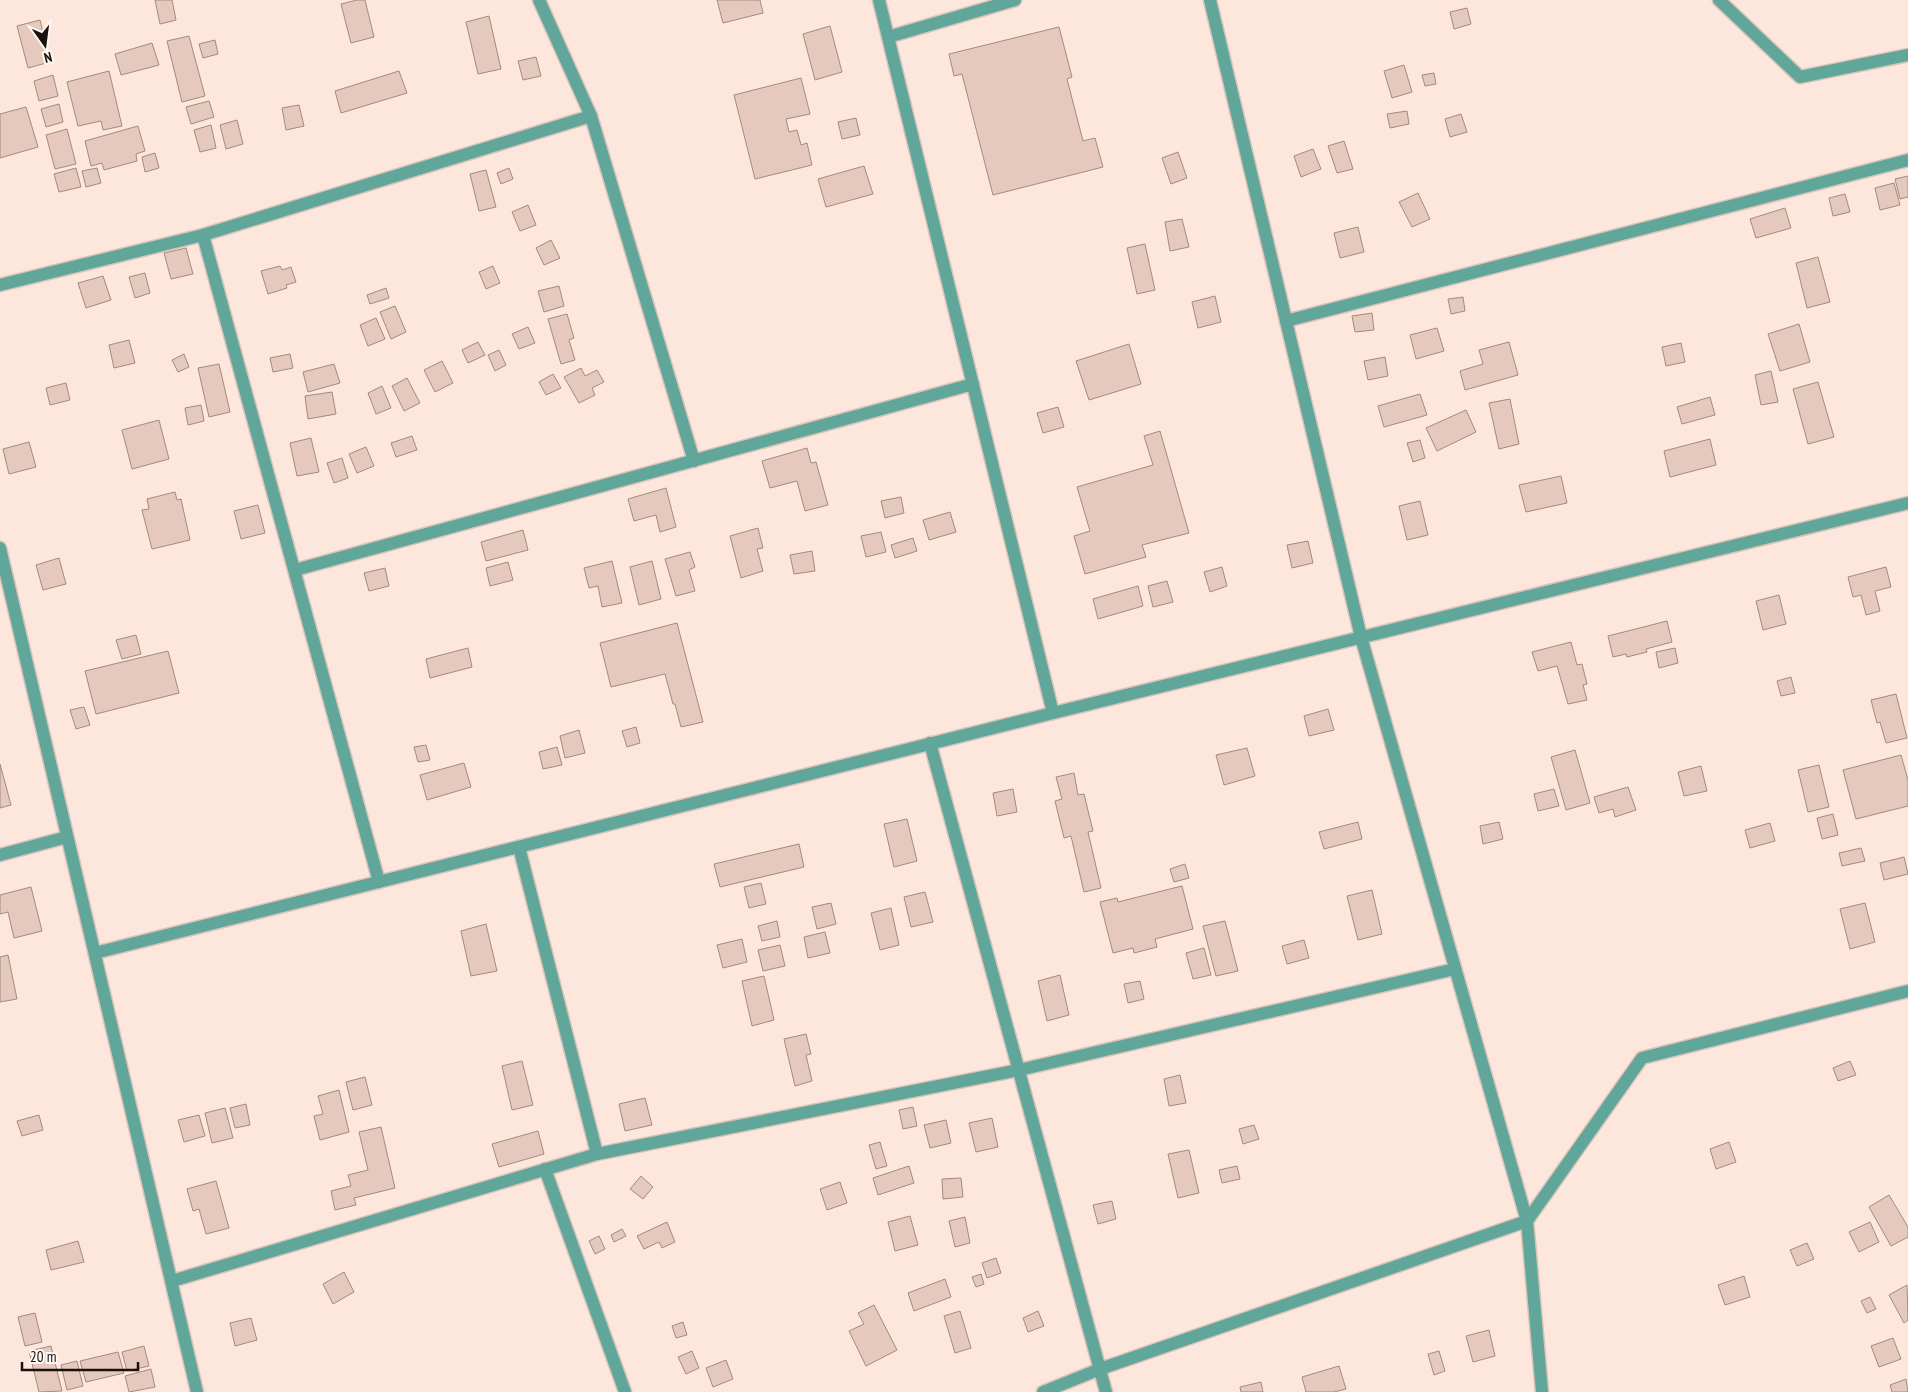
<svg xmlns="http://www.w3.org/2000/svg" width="1908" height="1392" font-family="'PT Sans Narrow',sans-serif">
<rect width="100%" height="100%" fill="#fde6db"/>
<g fill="#e5c9bc" stroke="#a48a7e">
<polygon points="155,0 172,0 176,20 160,24"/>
<polygon points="357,0 365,0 374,37 351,43 341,4"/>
<polygon points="717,0 760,0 763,13 723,23"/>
<polygon points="1467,8 1471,24 1454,29 1450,12"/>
<polygon points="489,16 501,69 478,74 466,22"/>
<polygon points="40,20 50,62 28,68 17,26"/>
<polygon points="830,26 842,72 815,80 803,34"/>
<polygon points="1059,27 1072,77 1067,79 1083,141 1095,138 1103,167 993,195 962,74 954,76 949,54"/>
<polygon points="189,36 205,96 182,102 167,41"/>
<polygon points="215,40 218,54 203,58 199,44"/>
<polygon points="152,43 159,65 121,75 115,54"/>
<polygon points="536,57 541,76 523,80 518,61"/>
<polygon points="1404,65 1412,92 1392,98 1384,71"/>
<polygon points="109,71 122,126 103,130 101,121 78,126 67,82"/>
<polygon points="399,71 407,93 341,113 335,91"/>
<polygon points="1434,73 1436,84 1425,86 1422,75"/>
<polygon points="53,75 58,96 39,101 34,81"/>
<polygon points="801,78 810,114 786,119 789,132 797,130 801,145 807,143 812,165 755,179 734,95"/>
<polygon points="209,101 214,117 191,124 186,107"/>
<polygon points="59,104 63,122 46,127 41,109"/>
<polygon points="299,105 304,126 286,130 282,108"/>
<polygon points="26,107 38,147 0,158 0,114"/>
<polygon points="1407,111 1409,124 1390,128 1387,114"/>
<polygon points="1461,114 1467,132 1450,137 1445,119"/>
<polygon points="856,118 860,135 842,139 838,122"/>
<polygon points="237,120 243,144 226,149 220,125"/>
<polygon points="211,125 216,148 200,152 194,130"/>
<polygon points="138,126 145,151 136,154 137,161 104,170 102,163 91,166 85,141"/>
<polygon points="67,129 76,164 55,169 46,135"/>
<polygon points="1344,141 1353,169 1337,173 1328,146"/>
<polygon points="1313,149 1321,169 1301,177 1294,156"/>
<polygon points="1178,152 1187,178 1171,184 1162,158"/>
<polygon points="155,153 159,168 145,172 142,157"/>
<polygon points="864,166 873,194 826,207 818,179"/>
<polygon points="76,168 81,187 59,192 54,174"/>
<polygon points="97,168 101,183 86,187 82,171"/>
<polygon points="509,168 513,179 501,184 497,173"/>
<polygon points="486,170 496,207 479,211 470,174"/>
<polygon points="1908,176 1908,197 1900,199 1895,179"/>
<polygon points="1894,183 1900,205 1880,210 1875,188"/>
<polygon points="1418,193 1430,219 1412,227 1399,202"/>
<polygon points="1845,194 1850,212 1833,216 1829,198"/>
<polygon points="528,205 536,225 520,231 512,212"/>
<polygon points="1785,208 1791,228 1756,238 1750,219"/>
<polygon points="1182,219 1189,247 1170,251 1165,222"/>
<polygon points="1358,227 1364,252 1340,258 1334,233"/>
<polygon points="551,240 560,258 544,265 536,248"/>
<polygon points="1145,244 1155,290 1137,294 1127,248"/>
<polygon points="186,248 193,274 171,279 164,253"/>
<polygon points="1818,257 1830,302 1807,308 1796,263"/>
<polygon points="280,266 282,270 291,267 296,282 286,285 287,288 268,294 261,271"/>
<polygon points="493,266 500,283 486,289 479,272"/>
<polygon points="145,273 150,293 135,298 129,277"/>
<polygon points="103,276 111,300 86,308 78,283"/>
<polygon points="559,286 564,306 544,312 538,291"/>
<polygon points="386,288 389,298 370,304 367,295"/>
<polygon points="1215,296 1221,322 1198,328 1192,302"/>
<polygon points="1463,297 1465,311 1451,314 1448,299"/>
<polygon points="395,306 406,332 391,339 380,312"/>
<polygon points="1372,313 1374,330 1355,332 1352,316"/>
<polygon points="567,314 574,338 569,340 575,360 561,364 548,319"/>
<polygon points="376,318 385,339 368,346 360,325"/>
<polygon points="1799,324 1810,362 1780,371 1768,334"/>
<polygon points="528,327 535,343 519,349 512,334"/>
<polygon points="1437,328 1444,351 1416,359 1410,335"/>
<polygon points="129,340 135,363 114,368 109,345"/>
<polygon points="478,342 485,355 468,363 462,350"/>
<polygon points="1509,342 1518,375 1465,390 1460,371 1483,364 1479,350"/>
<polygon points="1681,343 1685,362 1666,366 1662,347"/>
<polygon points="1129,344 1141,384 1089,400 1076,361"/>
<polygon points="499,350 506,365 495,371 488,355"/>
<polygon points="184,354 189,367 178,372 172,360"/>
<polygon points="290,354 293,368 273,372 270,358"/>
<polygon points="1385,357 1388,376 1368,380 1364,361"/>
<polygon points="442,361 453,383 435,392 424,370"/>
<polygon points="219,364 230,412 209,417 198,368"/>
<polygon points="334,364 340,383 308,392 303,372"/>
<polygon points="581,368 585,376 597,370 604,382 592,388 595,395 579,403 564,377"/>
<polygon points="1771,371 1778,402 1761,405 1755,375"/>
<polygon points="553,374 561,388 546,395 539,382"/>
<polygon points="407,378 420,403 404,411 392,386"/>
<polygon points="1818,382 1834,437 1808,444 1793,389"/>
<polygon points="66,383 70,400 50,405 46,388"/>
<polygon points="382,386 391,408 376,414 368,393"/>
<polygon points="332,392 336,414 308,419 305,396"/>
<polygon points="1420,394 1427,415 1384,427 1378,406"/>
<polygon points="1710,397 1715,415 1682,424 1677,407"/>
<polygon points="1510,399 1519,444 1499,449 1489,403"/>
<polygon points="201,405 204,421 188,425 185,408"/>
<polygon points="1058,407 1064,427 1043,433 1037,413"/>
<polygon points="1466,410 1476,432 1437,451 1426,428"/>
<polygon points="159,420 169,459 132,469 122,430"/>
<polygon points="1160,431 1189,533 1142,545 1146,557 1085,574 1074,536 1090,531 1077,487 1153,465 1144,436"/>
<polygon points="412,436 417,450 396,457 391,443"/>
<polygon points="311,438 319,472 297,476 290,443"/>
<polygon points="1710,439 1716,465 1670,477 1664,451"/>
<polygon points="1420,440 1425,458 1413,462 1407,443"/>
<polygon points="29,442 36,467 9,474 3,449"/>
<polygon points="366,447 374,466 357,473 349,454"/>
<polygon points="807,448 811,463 816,462 828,505 805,511 797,481 770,488 762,461"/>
<polygon points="342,458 348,478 334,483 327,463"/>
<polygon points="1561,476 1567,503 1526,512 1519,485"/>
<polygon points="666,488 676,527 660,532 656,515 634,521 628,499"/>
<polygon points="175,492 177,500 181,499 190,540 152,549 142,510 149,509 147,499"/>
<polygon points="901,497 904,513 885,518 881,501"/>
<polygon points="1420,501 1428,535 1407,540 1399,506"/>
<polygon points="258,505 265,533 241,539 234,511"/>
<polygon points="950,512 956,532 929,540 923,520"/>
<polygon points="758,528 763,548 757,549 763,571 741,578 730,536"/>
<polygon points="523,530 528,550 486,561 481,542"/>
<polygon points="881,532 886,552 866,557 861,536"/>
<polygon points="913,538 917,551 895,558 891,545"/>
<polygon points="1308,541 1313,563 1292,568 1287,545"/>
<polygon points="812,551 815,571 794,574 790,555"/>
<polygon points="690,552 695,567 689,570 695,591 676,596 665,559"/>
<polygon points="59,558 66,584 43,590 36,565"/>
<polygon points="612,561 622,603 602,607 598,586 589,588 584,568"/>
<polygon points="652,561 661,599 639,605 630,567"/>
<polygon points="508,562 513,580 490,586 486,568"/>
<polygon points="1222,567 1227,586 1210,592 1204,572"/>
<polygon points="1886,567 1891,587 1875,591 1880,611 1866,615 1861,595 1853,597 1848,577"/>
<polygon points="385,568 389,586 369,591 364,573"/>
<polygon points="1167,581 1173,602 1153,607 1148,586"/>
<polygon points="1138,586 1143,606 1098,619 1093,599"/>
<polygon points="1779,595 1786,624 1763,630 1756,601"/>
<polygon points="1667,621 1672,642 1646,649 1647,652 1627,657 1626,654 1613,657 1608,636"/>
<polygon points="677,623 703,722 681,727 675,704 673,704 665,674 611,687 600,643"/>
<polygon points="136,635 141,654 122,659 116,640"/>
<polygon points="1571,642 1577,665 1582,664 1587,684 1583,685 1587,700 1568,704 1557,666 1538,671 1532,652"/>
<polygon points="468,648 472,667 430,678 426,659"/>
<polygon points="1675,648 1678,663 1659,668 1656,652"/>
<polygon points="168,651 179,693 96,714 85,671"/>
<polygon points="1791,677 1795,693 1781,696 1777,681"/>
<polygon points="1896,694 1907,738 1886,743 1880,722 1877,723 1871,700"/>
<polygon points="84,707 90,725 76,729 70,710"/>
<polygon points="1328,709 1334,730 1309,736 1304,716"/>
<polygon points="636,727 640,743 627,747 622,731"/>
<polygon points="579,730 585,753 565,758 560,736"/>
<polygon points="426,745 430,760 418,762 414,747"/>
<polygon points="557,747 562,765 543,769 539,752"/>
<polygon points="1247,748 1255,776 1224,785 1216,755"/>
<polygon points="1575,750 1590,803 1566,810 1551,757"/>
<polygon points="1901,755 1908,780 1908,806 1856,819 1843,770"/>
<polygon points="464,763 471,787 427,800 420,775"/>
<polygon points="0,764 11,805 0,808"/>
<polygon points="1819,765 1829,807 1808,812 1798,770"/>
<polygon points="1701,766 1707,791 1684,796 1678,772"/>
<polygon points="1074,773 1078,795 1084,794 1093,831 1088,832 1101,888 1084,892 1071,836 1064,838 1055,801 1062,799 1056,777"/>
<polygon points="1628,787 1636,810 1615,817 1613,809 1599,813 1594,797"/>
<polygon points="1013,789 1017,812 997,816 993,793"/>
<polygon points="1554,789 1559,806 1538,811 1534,794"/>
<polygon points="1833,814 1838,835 1822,839 1817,818"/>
<polygon points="907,819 917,861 894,867 884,824"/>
<polygon points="1358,822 1362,839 1324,849 1319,832"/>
<polygon points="1499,822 1503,839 1483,844 1480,826"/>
<polygon points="1770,823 1775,841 1750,848 1745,830"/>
<polygon points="799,844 804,867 720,887 714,864"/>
<polygon points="1861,848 1865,861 1842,866 1839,853"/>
<polygon points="1904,857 1908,874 1884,880 1880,863"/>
<polygon points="1185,864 1189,878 1174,882 1170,869"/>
<polygon points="761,883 766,904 749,908 744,887"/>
<polygon points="1182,886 1193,929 1155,939 1157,947 1134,953 1133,948 1113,953 1100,902 1117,898 1118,902"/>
<polygon points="31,887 42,931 14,938 8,912 0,914 0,895"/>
<polygon points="1372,890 1382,934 1358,940 1347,896"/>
<polygon points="925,892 933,922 911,927 904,897"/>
<polygon points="831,903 836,924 817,929 812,907"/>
<polygon points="1865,903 1875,942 1850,949 1840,909"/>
<polygon points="891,908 899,945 880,950 871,913"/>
<polygon points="777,921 780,937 762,941 758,926"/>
<polygon points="1225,921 1238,971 1216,976 1203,926"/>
<polygon points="486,924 497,971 471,976 461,931"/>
<polygon points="825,932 830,953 808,958 804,937"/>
<polygon points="742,939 747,962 723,968 717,945"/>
<polygon points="1304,940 1309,958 1287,964 1282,946"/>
<polygon points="780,945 785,966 763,971 758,950"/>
<polygon points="1204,948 1211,975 1193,979 1186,953"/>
<polygon points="8,955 17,999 0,1002 0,957"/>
<polygon points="1060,975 1069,1015 1047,1021 1038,981"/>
<polygon points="764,976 774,1020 752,1026 742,981"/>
<polygon points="1140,981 1144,999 1128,1003 1124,984"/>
<polygon points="806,1034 811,1054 806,1055 812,1081 795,1086 784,1039"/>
<polygon points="522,1061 533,1105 512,1110 502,1066"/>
<polygon points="1850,1061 1856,1075 1838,1081 1833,1068"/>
<polygon points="1180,1075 1186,1103 1169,1106 1164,1079"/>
<polygon points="365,1077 372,1105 353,1110 346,1082"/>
<polygon points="339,1090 349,1132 320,1140 314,1116 323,1114 318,1096"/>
<polygon points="645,1098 652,1125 625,1131 619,1104"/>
<polygon points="246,1104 250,1125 235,1128 230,1108"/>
<polygon points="913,1107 917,1126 903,1129 899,1110"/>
<polygon points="225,1108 233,1138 212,1143 205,1113"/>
<polygon points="39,1115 43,1130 22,1136 17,1121"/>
<polygon points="199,1115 205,1136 184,1142 178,1120"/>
<polygon points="992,1118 998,1147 976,1152 969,1123"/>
<polygon points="946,1120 951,1143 930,1148 924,1125"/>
<polygon points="1254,1125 1259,1139 1243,1144 1239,1129"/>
<polygon points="381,1127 395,1188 354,1198 356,1205 335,1210 331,1191 351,1186 348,1175 368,1170 359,1132"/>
<polygon points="538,1131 544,1154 499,1167 492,1144"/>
<polygon points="880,1142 887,1166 876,1169 869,1145"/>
<polygon points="1729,1142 1736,1162 1716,1169 1710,1149"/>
<polygon points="1189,1150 1199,1193 1178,1198 1168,1154"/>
<polygon points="909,1166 914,1183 878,1195 873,1178"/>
<polygon points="1237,1166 1240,1179 1222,1183 1219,1170"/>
<polygon points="641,1176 653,1187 643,1199 630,1189"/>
<polygon points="961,1178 963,1197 943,1199 942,1179"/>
<polygon points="216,1181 229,1228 206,1234 199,1209 193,1211 187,1189"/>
<polygon points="840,1182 847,1203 827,1210 820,1189"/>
<polygon points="1889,1195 1908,1227 1908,1237 1891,1246 1869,1207"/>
<polygon points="1112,1201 1116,1219 1098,1224 1093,1205"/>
<polygon points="910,1216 918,1245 895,1251 888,1222"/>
<polygon points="965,1217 970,1243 955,1247 949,1221"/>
<polygon points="667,1222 675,1242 662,1248 659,1242 644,1249 637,1236"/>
<polygon points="1870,1222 1879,1242 1859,1252 1849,1232"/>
<polygon points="622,1229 626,1236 614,1242 611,1235"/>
<polygon points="599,1236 605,1249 595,1254 589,1241"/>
<polygon points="78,1241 84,1262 51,1270 46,1250"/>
<polygon points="1807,1243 1814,1259 1797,1266 1790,1250"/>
<polygon points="996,1258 1001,1273 987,1278 982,1263"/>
<polygon points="344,1272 354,1292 333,1304 323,1284"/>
<polygon points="981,1274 984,1284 976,1287 972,1277"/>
<polygon points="1744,1276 1750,1297 1725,1305 1718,1285"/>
<polygon points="945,1279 951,1297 914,1311 908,1293"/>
<polygon points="1907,1285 1908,1320 1904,1323 1889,1295"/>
<polygon points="1870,1297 1876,1309 1867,1313 1861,1301"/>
<polygon points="874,1305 897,1350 866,1366 849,1331 864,1324 858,1313"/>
<polygon points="960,1311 971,1348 955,1353 944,1316"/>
<polygon points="1038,1311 1044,1326 1028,1332 1023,1318"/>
<polygon points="35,1313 42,1342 25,1346 18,1317"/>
<polygon points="251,1318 257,1340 235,1346 230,1323"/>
<polygon points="683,1322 687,1335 676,1338 672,1326"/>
<polygon points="1489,1330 1495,1356 1473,1362 1466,1336"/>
<polygon points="1893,1338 1901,1359 1879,1367 1871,1346"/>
<polygon points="51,1346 62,1391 39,1392 29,1351"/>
<polygon points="144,1346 149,1366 127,1371 122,1352"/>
<polygon points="692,1351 699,1368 686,1374 678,1357"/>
<polygon points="1439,1351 1445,1371 1434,1375 1428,1354"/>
<polygon points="118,1352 124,1373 86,1382 80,1361"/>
<polygon points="726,1360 733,1379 713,1387 706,1368"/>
<polygon points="77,1361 83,1386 67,1390 61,1365"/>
<polygon points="1339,1366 1346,1389 1334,1392 1306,1392 1302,1377"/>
<polygon points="151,1369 155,1387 129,1392 125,1376"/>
<polygon points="1906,1379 1908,1392 1892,1392 1890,1385"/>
<polygon points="1261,1382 1263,1392 1241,1392 1240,1387"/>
</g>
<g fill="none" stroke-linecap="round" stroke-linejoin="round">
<defs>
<g id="minor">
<polyline points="539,0 591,116 694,461"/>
<polyline points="879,0 1053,713"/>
<polyline points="1210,0 1361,637 1527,1221 1542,1392"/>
<polyline points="1719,0 1800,77 1908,55"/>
<polyline points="888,37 1015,0"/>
<polyline points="203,235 379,882"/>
<polyline points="0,285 203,235 591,116"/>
<polyline points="1286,321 1908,160"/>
<polyline points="0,548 197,1392"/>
<polyline points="295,570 973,384"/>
<polyline points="930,743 1106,1392"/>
<polyline points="519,847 597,1154"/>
<polyline points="0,855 67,837"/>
<polyline points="95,953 1053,713 1908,503"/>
<polyline points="545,1169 625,1392"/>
<polyline points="172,1281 597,1154 1019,1070 1455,969"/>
<polyline points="1043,1392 1100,1369 1527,1221 1642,1058 1908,991"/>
</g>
</defs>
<use href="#minor" stroke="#d9c4ba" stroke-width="15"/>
<use href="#minor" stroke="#60a69a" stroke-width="12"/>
</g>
<g transform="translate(45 45) rotate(166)" stroke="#fdf7f4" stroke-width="4" paint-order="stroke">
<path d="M0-4L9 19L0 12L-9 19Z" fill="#1a110c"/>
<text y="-8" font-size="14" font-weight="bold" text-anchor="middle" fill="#1a110c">N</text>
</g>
<path d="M22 1362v8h116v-8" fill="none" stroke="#1a110c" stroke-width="2.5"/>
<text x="30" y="1362" font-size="15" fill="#1a110c" stroke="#fdf7f4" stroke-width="4" paint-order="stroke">20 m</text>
</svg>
